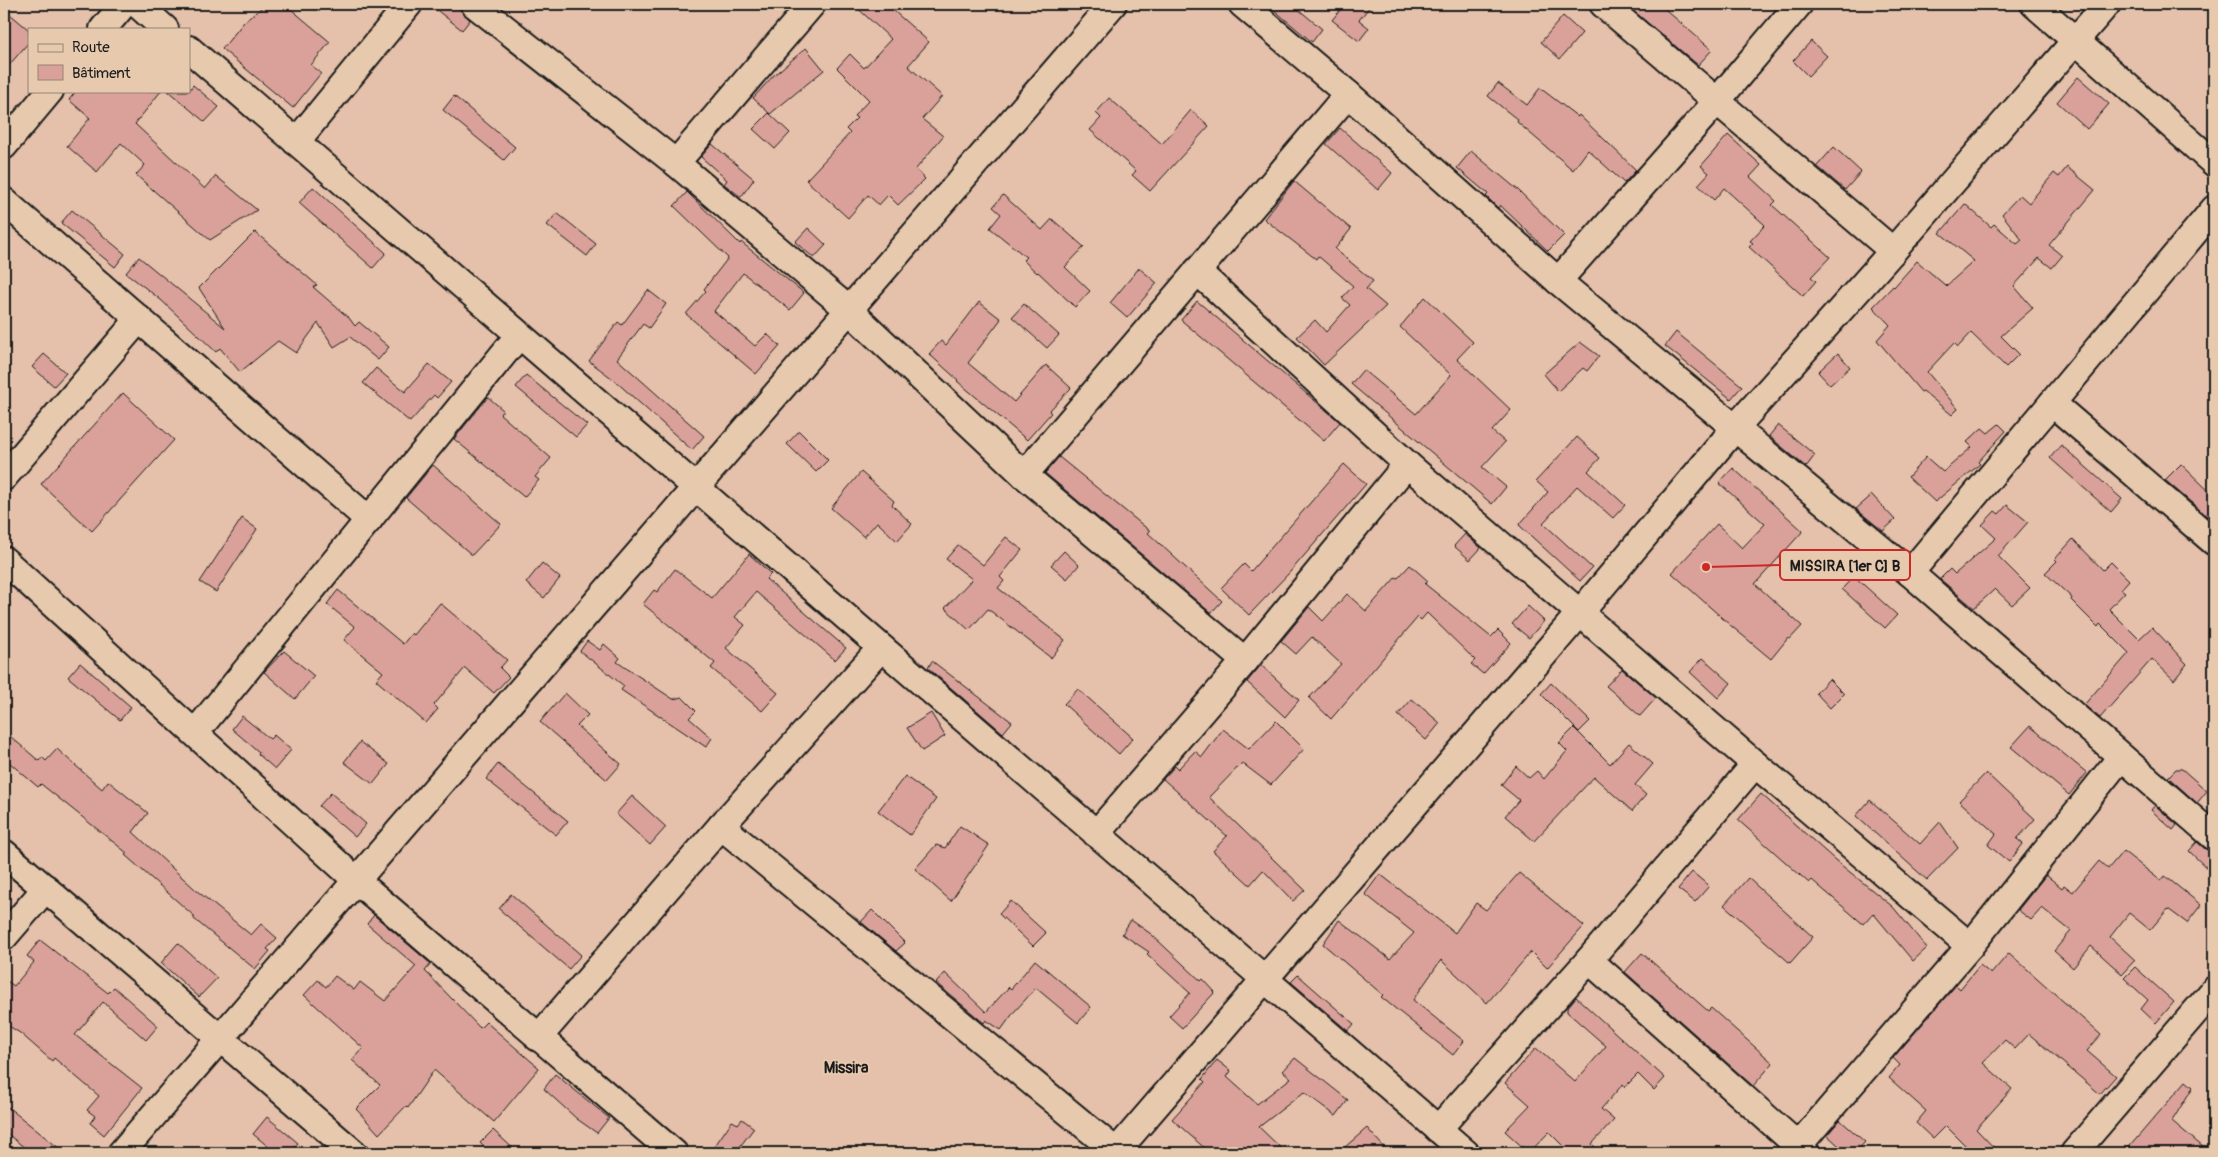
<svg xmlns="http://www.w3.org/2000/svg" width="2218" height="1157" font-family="Pangolin,sans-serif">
<rect width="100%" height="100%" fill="#e5c0aa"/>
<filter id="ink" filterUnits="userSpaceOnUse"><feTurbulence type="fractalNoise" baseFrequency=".02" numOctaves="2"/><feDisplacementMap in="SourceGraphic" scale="10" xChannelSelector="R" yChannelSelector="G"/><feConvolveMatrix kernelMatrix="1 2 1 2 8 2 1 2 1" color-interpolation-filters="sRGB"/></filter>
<g filter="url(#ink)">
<g fill="#d9a19a" stroke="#1c1c1c">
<polygon points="266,4 285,4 330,42 311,65 321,73 293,108 222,49 244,22"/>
<polygon points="429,4 459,4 460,10 470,20 462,30"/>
<polygon points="853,4 886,4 929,42 908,66 942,96 922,119 943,136 916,169 925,179 898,205 888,195 879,205 868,195 848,218 806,180 850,133 846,129 857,118 854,116 869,100 837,68 850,54 864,68 891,39"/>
<polygon points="1267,4 1292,4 1322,29 1312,42"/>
<polygon points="1345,4 1372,4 1359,20 1369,28 1359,41 1332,20"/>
<polygon points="1634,4 1659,4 1712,50 1698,65 1630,8"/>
<polygon points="4,9 29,30 29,42 4,71"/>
<polygon points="1563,16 1582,33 1560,59 1541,42"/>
<polygon points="1811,41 1827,56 1808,76 1793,61"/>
<polygon points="806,48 824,70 770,114 753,98 774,75"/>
<polygon points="2078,77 2109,104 2087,129 2057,102"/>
<polygon points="1498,83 1527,105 1540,88 1578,117 1579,115 1636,170 1624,183 1588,150 1573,170 1517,122 1518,120 1488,96"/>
<polygon points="193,85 219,107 205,122 168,91 189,91"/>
<polygon points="76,91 161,91 135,124 205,189 216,176 257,210 210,240 136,175 145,165 121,143 97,172 67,146 90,118 69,100"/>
<polygon points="454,96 515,147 504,160 443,110"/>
<polygon points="1109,98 1162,144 1191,110 1209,126 1150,191 1132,175 1136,171 1090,130 1101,118 1096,113"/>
<polygon points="769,113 790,133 775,149 753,129"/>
<polygon points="1340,128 1392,173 1378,190 1326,144"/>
<polygon points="1728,135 1761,165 1750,177 1776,201 1772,205 1830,257 1811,277 1816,281 1803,296 1749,247 1753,243 1750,241 1765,225 1724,188 1714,200 1698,185 1709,173 1701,166"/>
<polygon points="712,144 754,179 741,197 724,184 727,180 701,157"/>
<polygon points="1834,147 1861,172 1845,190 1817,166"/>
<polygon points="1471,151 1518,190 1564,235 1548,251 1500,205 1498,208 1486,196 1488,194 1457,168"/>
<polygon points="2067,167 2095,190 2049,245 2062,256 2052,268 2039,258 2014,286 2033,308 2001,336 2019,354 2006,367 1971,333 1958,347 1954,343 1927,372 1958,409 1952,415 1923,391 1921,392 1877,340 1890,325 1873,307 1893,286 1894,287 1917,261 1946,286 1974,261 1940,233 1965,204 1991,227 1994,224 2017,244 2022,240 2002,214 2020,195 2029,203 2054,173 2059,177"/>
<polygon points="1294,181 1351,229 1335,249 1373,281 1366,289 1386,306 1324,365 1297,337 1315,320 1326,332 1350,305 1342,298 1353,286 1318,256 1316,259 1264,219"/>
<polygon points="313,187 386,253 373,268 299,203"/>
<polygon points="687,192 740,244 741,242 804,293 790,310 743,273 714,311 755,346 767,334 780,346 756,374 686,314 706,291 704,289 728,258 674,206"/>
<polygon points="1003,195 1042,230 1052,219 1084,247 1065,267 1090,291 1075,307 1038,272 1037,273 1023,260 1026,257 990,228 1001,214 993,207"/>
<polygon points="72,210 125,254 115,267 61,223"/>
<polygon points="557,213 596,244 587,256 547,225"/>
<polygon points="808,228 826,245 814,258 795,242"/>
<polygon points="255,232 317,285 313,287 349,318 355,326 359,322 389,347 378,360 350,337 334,347 318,323 296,353 278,341 240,372 220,348 216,352 161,300 126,273 139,257 225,328 199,288"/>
<polygon points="1139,268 1157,283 1127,318 1110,303"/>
<polygon points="648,290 666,304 649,328 643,324 617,359 704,436 692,450 613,379 589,361 618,322 622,325"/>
<polygon points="1425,297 1473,342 1457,359 1511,410 1492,431 1505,442 1482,467 1506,487 1492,504 1351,384 1363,370 1416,414 1451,375 1400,327"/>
<polygon points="1197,301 1340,422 1324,441 1181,320"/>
<polygon points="979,302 1001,319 968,363 1014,402 1046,365 1071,388 1049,411 1051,413 1027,440 957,381 958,380 929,354 941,341 946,345"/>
<polygon points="1024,304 1059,335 1047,348 1012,317"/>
<polygon points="1676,332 1742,386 1731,399 1665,346"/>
<polygon points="1580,342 1599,356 1587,371 1583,368 1558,391 1544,374"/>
<polygon points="1838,353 1850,367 1830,385 1818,372"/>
<polygon points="44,354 66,373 54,386 32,367"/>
<polygon points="429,364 451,382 437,398 434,395 410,422 363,383 376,368 405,392"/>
<polygon points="526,375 587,425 576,437 516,387"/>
<polygon points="123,393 174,440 92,531 41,484"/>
<polygon points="488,397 503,410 500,414 551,458 535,477 539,480 524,497 454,439"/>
<polygon points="1999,424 2006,431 1978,462 1980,464 1935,502 1908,477 1926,457 1943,472 1972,447 1967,442 1982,428 1988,433"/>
<polygon points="1778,425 1815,455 1806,467 1769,436"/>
<polygon points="799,431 828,460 816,472 787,444"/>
<polygon points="1577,437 1600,458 1588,471 1625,505 1613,518 1577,486 1543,523 1592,568 1580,581 1519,525 1548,492 1536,481"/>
<polygon points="2061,445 2122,499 2111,512 2050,458"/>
<polygon points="1059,457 1150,531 1148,533 1222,601 1211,613 1045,473"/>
<polygon points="1344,464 1366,484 1290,572 1249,615 1221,588 1244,564 1251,571"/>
<polygon points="2181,464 2214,496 2214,522 2165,480"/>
<polygon points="433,465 501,524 472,555 406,498"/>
<polygon points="1733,468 1803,531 1755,584 1802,626 1790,639 1788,638 1771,659 1730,625 1672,573 1717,524 1742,548 1765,524 1719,483"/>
<polygon points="861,472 894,501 892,505 912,524 897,541 877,522 864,537 831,508"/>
<polygon points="1872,495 1895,520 1883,531 1856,509"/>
<polygon points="2007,505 2028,522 1998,556 2030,588 2012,605 1995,589 1974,608 1940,579 1950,569 1955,574 1996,538 1982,525 1995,511 1999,514"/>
<polygon points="242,518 257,529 216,592 200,582"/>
<polygon points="1465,534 1481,548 1470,560 1454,546"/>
<polygon points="1006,537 1022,550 1000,577 1004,581 998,588 1065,640 1051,658 988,609 969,630 945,608 972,579 946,559 958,545 983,565"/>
<polygon points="2073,539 2103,570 2111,562 2129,580 2121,589 2125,592 2109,609 2139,639 2152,627 2187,664 2174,680 2152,659 2100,718 2084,705 2129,653 2100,624 2098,627 2071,600 2072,598 2045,573 2057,561 2055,559"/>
<polygon points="1064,551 1079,565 1067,579 1051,565"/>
<polygon points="749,554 771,574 766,579 846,648 835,660 756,592 735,617 745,625 726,648 778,693 762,711 711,668 715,663 643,604 654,590 657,592 675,569 712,598"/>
<polygon points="542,563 560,578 544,598 526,583"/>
<polygon points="1410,565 1428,581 1425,584 1491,637 1498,630 1511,643 1483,674 1471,664 1475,660 1427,613 1421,620 1418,617 1331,719 1309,698 1341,664 1312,637 1296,654 1281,641 1309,607 1323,621 1347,594 1366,611 1396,577 1398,578"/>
<polygon points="1854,576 1897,615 1885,628 1842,589"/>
<polygon points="338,590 403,644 412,633 414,635 440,603 507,660 500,668 509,677 494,693 465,668 434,705 438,709 426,723 376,680 383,672 344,640 355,627 327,604"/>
<polygon points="1528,606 1544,621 1529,638 1512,624"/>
<polygon points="587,641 600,650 604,644 620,658 617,662 673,699 682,697 696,711 689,718 712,738 706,747 621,690 624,686 580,651"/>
<polygon points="284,651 314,676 295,699 264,672"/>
<polygon points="1703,658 1731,683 1718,698 1690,672"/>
<polygon points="932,661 1012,722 1003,733 928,668"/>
<polygon points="80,663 131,707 120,720 68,677"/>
<polygon points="1261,665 1299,700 1285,717 1247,682"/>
<polygon points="1622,669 1656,698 1640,716 1606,686"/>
<polygon points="1829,679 1844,694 1830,708 1816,693"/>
<polygon points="1551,683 1590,721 1579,732 1541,694"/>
<polygon points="1078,689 1133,738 1119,754 1064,704"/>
<polygon points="565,693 588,715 577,726 621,764 607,780 540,722"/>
<polygon points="1412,699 1440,723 1426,740 1398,715"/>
<polygon points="931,713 945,736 922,751 907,728"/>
<polygon points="242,716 270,739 274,735 291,750 275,769 258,754 259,752 232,729"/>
<polygon points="1276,721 1304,749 1271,785 1242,763 1209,797 1305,890 1293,901 1263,870 1250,885 1213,851 1227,836 1163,779 1175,766 1178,769 1195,751 1202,757 1223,729 1249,749"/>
<polygon points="2030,726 2087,773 2069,795 2011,747"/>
<polygon points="1574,728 1610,764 1629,743 1653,764 1635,785 1646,795 1632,811 1594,777 1534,841 1505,816 1519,800 1501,785 1516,766 1529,778 1537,771 1544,779 1567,751 1559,743"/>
<polygon points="4,731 39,761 42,757 46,761 57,749 102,789 108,781 148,813 133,832 196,890 251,935 261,924 277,938 267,949 270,951 255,969 194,919 194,916 125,855 127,853 41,784 38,787 4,758"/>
<polygon points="360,742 389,764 373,784 344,762"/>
<polygon points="498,764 568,821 556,835 486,779"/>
<polygon points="2176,769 2182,769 2207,791 2197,803 2168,777"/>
<polygon points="1986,773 2035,819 2017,839 2023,844 2009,862 1988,845 1996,834 1959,801"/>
<polygon points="905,776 936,799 910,835 878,811"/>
<polygon points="331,793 366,824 355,837 319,806"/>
<polygon points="1761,794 1835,860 1893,907 1927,948 1913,961 1873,913 1863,924 1812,880 1809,883 1738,820"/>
<polygon points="632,796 666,827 650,845 616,814"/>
<polygon points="1870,800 1920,844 1940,822 1958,848 1927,880 1856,816"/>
<polygon points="2155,805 2177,825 2173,830 2151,810"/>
<polygon points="960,826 989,845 951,901 915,869 936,845 945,848"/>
<polygon points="2197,842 2205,849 2214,852 2214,875 2189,851"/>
<polygon points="2123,851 2161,881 2165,876 2201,905 2187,923 2168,909 2150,930 2129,913 2110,937 2135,960 2122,974 2091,946 2073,968 2054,951 2071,931 2042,908 2031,920 2018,910 2046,875 2062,888 2064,885 2073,892 2099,861 2108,869"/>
<polygon points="1692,872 1709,886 1695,902 1678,889"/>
<polygon points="1519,873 1584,926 1547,968 1531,952 1487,1003 1441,960 1413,1000 1464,1041 1453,1055 1381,997 1383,995 1323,944 1339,920 1390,959 1414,933 1365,894 1380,874 1455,933 1476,903 1486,910"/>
<polygon points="1748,878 1813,937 1790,963 1724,905"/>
<polygon points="511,894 581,955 569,969 499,909"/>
<polygon points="1011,901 1046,933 1033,946 999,914"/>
<polygon points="872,910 905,943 896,951 861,922"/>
<polygon points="374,915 431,964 425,971 480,1028 486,1022 539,1068 494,1122 434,1070 408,1108 406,1106 379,1134 356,1109 380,1085 352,1060 363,1048 304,995 318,980 326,987 335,976 354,990 360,982 385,1001 416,966 367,924"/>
<polygon points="1131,920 1151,934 1201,981 1203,979 1215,992 1182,1028 1169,1016 1190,993 1147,954 1149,952 1122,934"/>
<polygon points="40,940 108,993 114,987 158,1026 146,1040 103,1002 75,1035 142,1088 104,1135 90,1123 95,1116 87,1110 99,1096 54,1058 52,1061 20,1033 4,1023 4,979 14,986 34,962 27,956"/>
<polygon points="178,943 217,978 199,997 161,963"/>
<polygon points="1642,953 1708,1011 1711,1008 1773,1063 1753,1086 1625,972"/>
<polygon points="2009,953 2101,1035 2087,1051 2116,1076 2100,1094 2029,1034 2015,1049 2005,1040 1983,1063 2012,1089 1976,1129 1999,1153 1973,1153 1946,1126 1933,1139 1916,1123 1926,1111 1889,1078 1900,1065 1893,1058 1956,985 1960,989 1980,965 1991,974"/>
<polygon points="1035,960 1091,1007 1078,1023 1036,988 1014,1012 1001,1030 986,1020 984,1023 936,983 945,973 986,1012 1009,987 1011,989"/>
<polygon points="2135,967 2174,1002 2156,1023 2141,1009 2148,1000 2124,978"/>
<polygon points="1298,975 1354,1024 1348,1031 1291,982"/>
<polygon points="1576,997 1665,1078 1654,1090 1638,1074 1625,1087 1623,1084 1601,1109 1614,1120 1592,1144 1601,1153 1570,1153 1549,1132 1529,1153 1505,1131 1530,1105 1505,1083 1536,1048 1575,1082 1606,1046 1567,1012 1567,1008"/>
<polygon points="1295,1058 1348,1100 1336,1116 1304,1092 1259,1127 1286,1153 1210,1153 1172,1119 1205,1082 1202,1079 1217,1060 1231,1071 1227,1077 1257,1104 1291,1078 1283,1071"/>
<polygon points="555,1074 609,1118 597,1133 577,1119 544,1089"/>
<polygon points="2186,1081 2193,1087 2172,1121 2210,1153 2124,1153"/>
<polygon points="4,1104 65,1153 31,1153 4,1131"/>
<polygon points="267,1117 298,1143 289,1153 276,1153 253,1134"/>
<polygon points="742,1119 754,1128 735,1153 723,1153 714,1147 732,1121 738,1124"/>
<polygon points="1840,1120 1865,1142 1855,1153 1847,1153 1827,1135"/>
<polygon points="1367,1128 1389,1153 1338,1153"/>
<polygon points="493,1130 518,1153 490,1153 480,1143"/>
</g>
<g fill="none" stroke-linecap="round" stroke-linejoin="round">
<defs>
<g id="minor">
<polyline points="137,4 165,29"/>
<polyline points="474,4 676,163 848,309 1024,475 1245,661"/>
<polyline points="1242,4 1348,94 1558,281 1910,573 2214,837"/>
<polyline points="1603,4 1893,251"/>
<polyline points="2034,4 2214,163"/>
<polyline points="103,29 124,4"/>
<polyline points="189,49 1466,1153"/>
<polyline points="296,142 409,4"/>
<polyline points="4,146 50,91"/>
<polyline points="676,163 812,4"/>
<polyline points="4,201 369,520"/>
<polyline points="1197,271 1407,464 1755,764 1970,946"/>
<polyline points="1558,281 1717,101 1799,4"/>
<polyline points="2052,403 2214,542"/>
<polyline points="1024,475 1348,94"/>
<polyline points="4,477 139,319"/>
<polyline points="4,560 356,880 674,1153"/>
<polyline points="1910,573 2214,209"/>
<polyline points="195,733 519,335"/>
<polyline points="721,826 1118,1153"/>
<polyline points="1096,834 1245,661 1407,464"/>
<polyline points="4,853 354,1153"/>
<polyline points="4,937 46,888"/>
<polyline points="1589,960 1806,1153"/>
<polyline points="538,1038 721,826 881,648"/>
<polyline points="1438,1129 1589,960 1755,764"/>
<polyline points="1798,1146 1970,946 2121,757"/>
<polyline points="121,1153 1113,4"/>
<polyline points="1115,1153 1579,614 1735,428 1893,251 2107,4"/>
<polyline points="2074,1153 2214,990"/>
</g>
</defs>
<use href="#minor" stroke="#1c1c1c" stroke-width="30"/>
<use href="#minor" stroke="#e7caae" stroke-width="26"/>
</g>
</g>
<g text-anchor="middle" stroke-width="4" stroke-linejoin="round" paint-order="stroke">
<g font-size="16" font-weight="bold" fill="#1c1c1c" stroke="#e7caae">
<text x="846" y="1073">Missira</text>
</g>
</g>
<path fill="none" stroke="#cd2727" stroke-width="2" d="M1706 567L1780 565"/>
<circle fill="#cd2727" stroke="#e7caae" stroke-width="2" cx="1706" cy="567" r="5"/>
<rect fill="#e7caae" stroke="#cd2727" stroke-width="2" x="1780" y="550" width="130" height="30" rx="5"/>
<g font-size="15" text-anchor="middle" font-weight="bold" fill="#1c1c1c">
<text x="1845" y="571">MISSIRA [1er C] B</text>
</g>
<rect width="2218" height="1157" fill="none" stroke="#e7caae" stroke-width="20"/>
<rect x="10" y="10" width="2198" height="1137" fill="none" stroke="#1c1c1c" stroke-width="2" filter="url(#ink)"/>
<rect x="28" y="28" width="162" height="65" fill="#e7caae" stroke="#968474"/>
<rect x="38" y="44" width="25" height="8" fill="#e7caae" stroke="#968474"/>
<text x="72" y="52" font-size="15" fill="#1c1c1c">Route</text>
<rect x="38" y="65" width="25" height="15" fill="#d9a19a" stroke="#968474"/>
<text x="72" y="78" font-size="15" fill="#1c1c1c">Bâtiment</text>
</svg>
